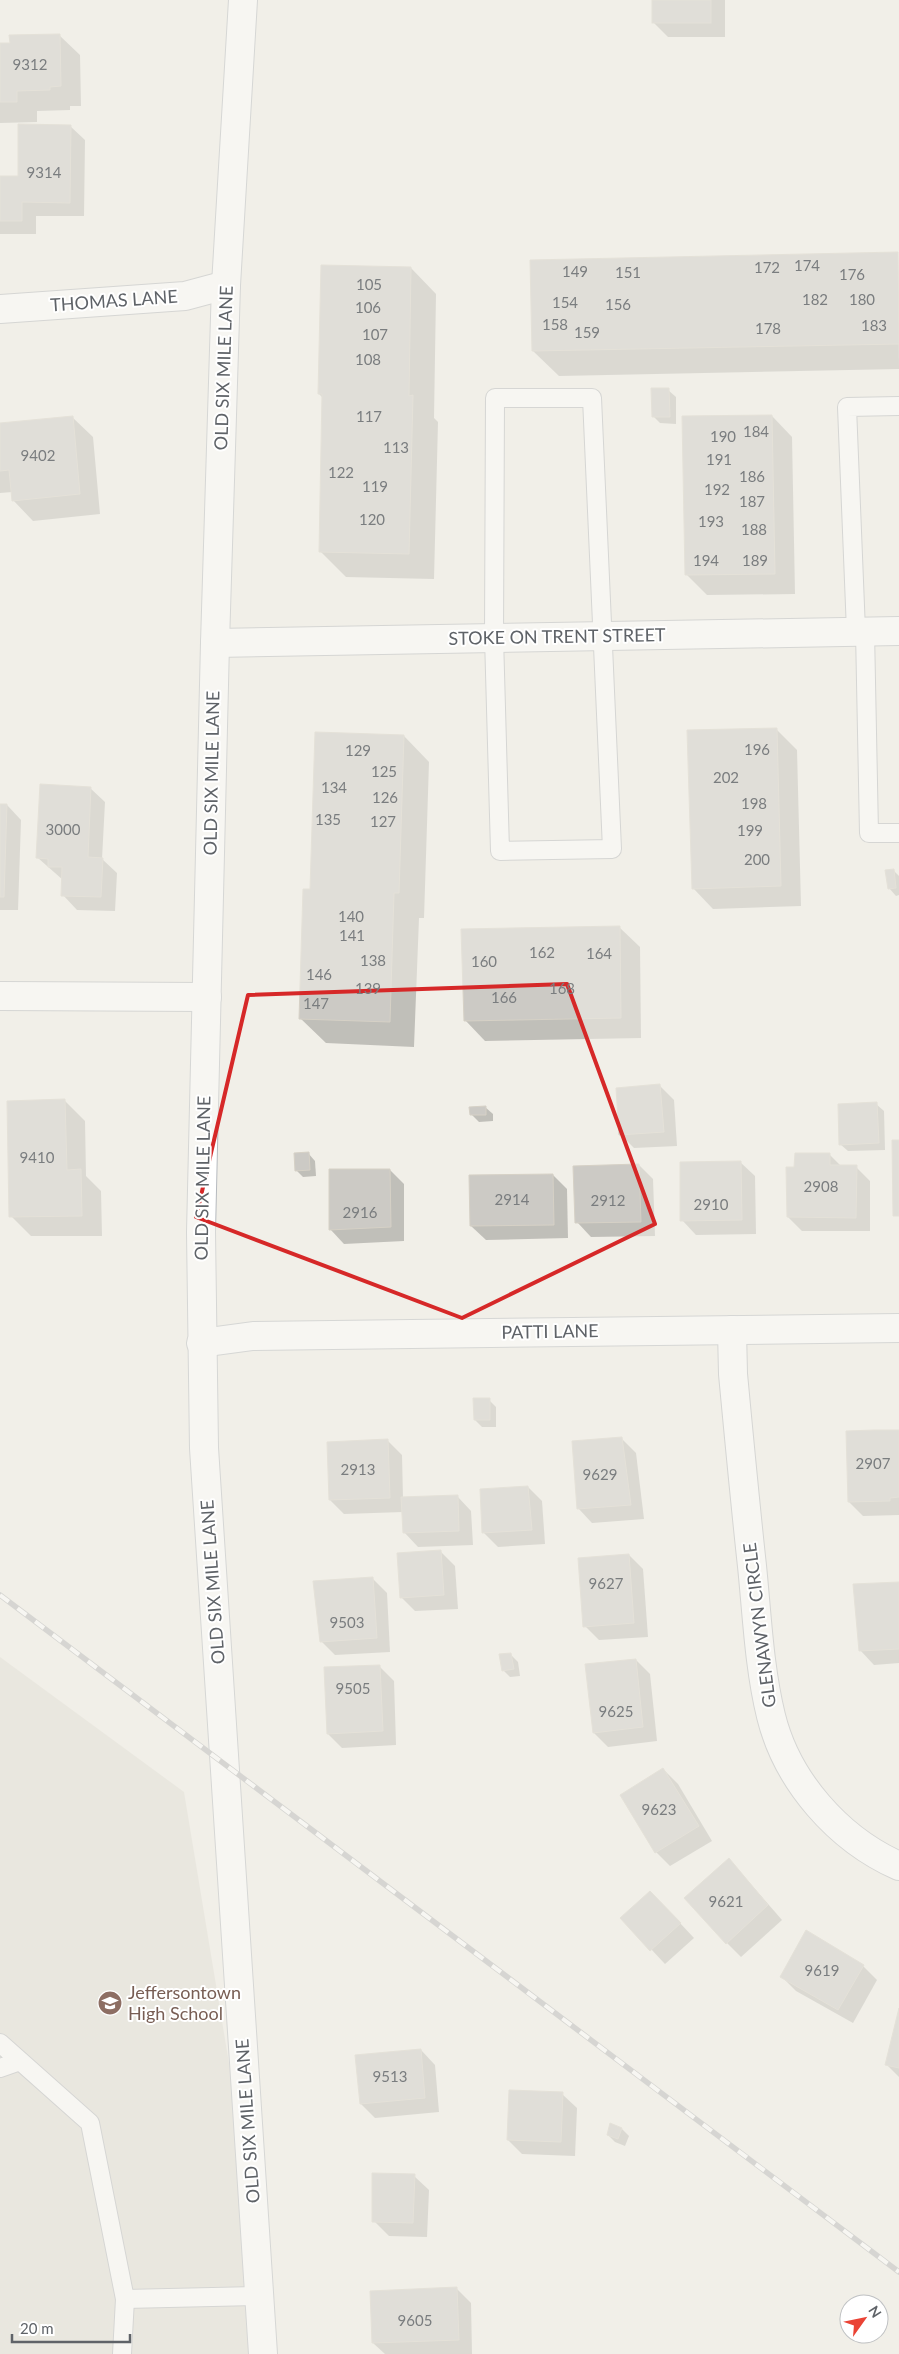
<svg xmlns="http://www.w3.org/2000/svg" width="899" height="2354" font-family="Lato,sans-serif">
<rect width="100%" height="100%" fill="#f1efe8"/>
<polygon fill="#e1ded6" points="0,1657 184,1792 254,2214 258,2354 0,2354"/>
<g fill="#0003">
<polygon points="654,0 725,0 725,37 668,37 653,22"/>
<polygon points="59,35 80,55 81,106 70,106 70,110 37,111 37,122 0,123 0,45"/>
<polygon points="70,126 85,140 84,216 36,216 36,234 0,234 0,177 19,177"/>
<polygon points="898,254 899,369 559,376 533,351"/>
<polygon points="411,268 436,294 434,418 438,422 434,579 346,577 320,551 323,398 319,394"/>
<polygon points="668,390 676,397 676,424 660,423 653,416"/>
<polygon points="772,416 792,437 795,594 707,595 687,575"/>
<polygon points="72,417 93,437 100,514 33,521 13,500 12,492 0,493 0,424"/>
<polygon points="776,729 797,750 801,906 713,909 693,888"/>
<polygon points="404,736 429,762 424,918 419,918 414,1047 326,1043 300,1018 311,890"/>
<polygon points="90,788 105,802 102,859 117,873 115,911 77,910 63,895 63,880 38,858"/>
<polygon points="0,805 7,805 21,820 18,910 0,910"/>
<polygon points="893,870 899,876 899,895 896,896 889,888"/>
<polygon points="619,927 640,947 641,1038 485,1041 465,1020"/>
<polygon points="660,1086 674,1100 677,1146 634,1148 620,1134"/>
<polygon points="65,1101 85,1121 86,1176 101,1191 102,1236 31,1236 11,1216"/>
<polygon points="876,1104 884,1111 885,1150 848,1151 840,1144"/>
<polygon points="485,1107 493,1114 493,1121 479,1122 472,1115"/>
<polygon points="308,1153 315,1161 316,1176 303,1177 296,1170"/>
<polygon points="829,1154 842,1167 856,1167 870,1181 870,1231 802,1231 788,1217 795,1169"/>
<polygon points="740,1162 755,1176 756,1234 696,1235 682,1220"/>
<polygon points="639,1165 653,1179 655,1236 591,1237 577,1222"/>
<polygon points="390,1170 404,1184 404,1241 344,1244 330,1229"/>
<polygon points="553,1175 567,1189 568,1238 486,1240 471,1226"/>
<polygon points="489,1400 496,1407 496,1427 482,1427 475,1420"/>
<polygon points="899,1431 899,1515 863,1516 849,1502"/>
<polygon points="622,1439 636,1453 644,1519 592,1523 578,1508"/>
<polygon points="387,1440 402,1455 403,1499 457,1496 471,1511 473,1545 418,1547 404,1532 403,1512 344,1514 330,1500"/>
<polygon points="528,1487 542,1501 545,1544 498,1547 484,1533"/>
<polygon points="441,1552 455,1566 458,1609 415,1611 401,1597"/>
<polygon points="629,1555 643,1569 648,1637 599,1640 585,1626"/>
<polygon points="373,1579 387,1593 390,1652 335,1655 321,1641"/>
<polygon points="899,1583 899,1663 874,1665 860,1650"/>
<polygon points="511,1655 518,1662 520,1676 510,1677 503,1670"/>
<polygon points="636,1660 650,1674 657,1741 608,1747 594,1733"/>
<polygon points="379,1666 394,1681 396,1745 342,1748 328,1734"/>
<polygon points="663,1769 678,1784 712,1841 670,1866 656,1852"/>
<polygon points="729,1859 782,1920 741,1957 727,1943"/>
<polygon points="664,1906 694,1938 665,1964 622,1918"/>
<polygon points="863,1966 877,1980 853,2023 796,1991 782,1977"/>
<polygon points="899,2013 899,2077 887,2065"/>
<polygon points="421,2050 435,2065 439,2112 375,2118 361,2104"/>
<polygon points="562,2094 577,2108 575,2156 522,2154 508,2140"/>
<polygon points="622,2129 629,2136 625,2146 615,2142 608,2135"/>
<polygon points="414,2176 429,2190 427,2237 389,2236 374,2221"/>
<polygon points="457,2289 471,2303 472,2354 385,2354 373,2343"/>
</g>
<g fill="#cccac5" stroke="#d6d1c6">
<rect x="652" y="0" width="59" height="23"/>
<polygon points="60,34 61,86 50,87 50,90 17,91 17,102 0,102 0,43 10,43 9,35"/>
<polygon points="18,124 71,125 70,203 22,202 22,221 0,221 0,176 18,176"/>
<polygon points="898,252 899,344 532,351 530,260"/>
<polygon points="321,265 411,267 409,396 413,395 409,554 319,552 322,394 318,394"/>
<polygon points="651,388 669,388 670,417 652,417"/>
<polygon points="772,415 775,574 685,575 682,416"/>
<polygon points="73,416 80,494 12,501 9,470 0,471 0,423"/>
<polygon points="777,728 781,886 692,889 687,730"/>
<polygon points="315,732 404,735 399,893 394,893 390,1022 299,1019 303,889 310,889"/>
<polygon points="40,784 91,787 88,857 103,858 101,897 61,896 62,867 48,867 48,859 36,858"/>
<polygon points="0,804 7,804 4,897 0,897"/>
<polygon points="894,869 896,888 888,889 885,870"/>
<polygon points="620,926 621,1018 464,1021 461,929"/>
<polygon points="660,1084 664,1132 619,1135 616,1088"/>
<polygon points="65,1099 67,1170 81,1169 82,1216 9,1217 7,1101"/>
<polygon points="877,1102 879,1143 839,1145 838,1104"/>
<polygon points="486,1106 486,1115 470,1115 469,1107"/>
<polygon points="892,1140 899,1140 899,1216 893,1216"/>
<polygon points="309,1152 310,1170 295,1171 294,1153"/>
<polygon points="795,1153 830,1153 830,1165 857,1165 856,1218 787,1217 786,1167 794,1167"/>
<polygon points="741,1161 742,1220 680,1221 680,1162"/>
<polygon points="639,1164 641,1222 575,1223 573,1166"/>
<polygon points="329,1169 390,1169 391,1227 329,1230"/>
<polygon points="553,1174 554,1225 470,1226 469,1175"/>
<polygon points="473,1398 490,1398 490,1420 474,1420"/>
<polygon points="875,1430 899,1430 899,1497 890,1498 890,1501 848,1502 846,1431"/>
<polygon points="622,1437 631,1505 577,1509 572,1441"/>
<polygon points="388,1439 390,1498 329,1500 327,1442"/>
<polygon points="528,1486 532,1530 482,1533 480,1489"/>
<polygon points="458,1495 459,1531 403,1533 401,1497"/>
<polygon points="441,1550 444,1595 400,1598 397,1553"/>
<polygon points="629,1554 634,1623 583,1627 578,1558"/>
<polygon points="373,1577 377,1638 320,1642 313,1581"/>
<polygon points="899,1582 899,1649 859,1651 853,1584"/>
<polygon points="511,1653 514,1669 502,1671 499,1654"/>
<polygon points="636,1659 643,1727 593,1733 585,1664"/>
<polygon points="380,1665 383,1731 327,1734 324,1667"/>
<polygon points="663,1768 699,1826 655,1853 620,1795"/>
<polygon points="729,1858 768,1905 726,1944 684,1898"/>
<polygon points="650,1891 681,1923 650,1951 620,1918"/>
<polygon points="806,1930 864,1965 838,2010 780,1977"/>
<polygon points="899,2008 899,2068 885,2065"/>
<polygon points="421,2049 425,2098 360,2104 355,2055"/>
<polygon points="509,2090 563,2092 561,2142 507,2140"/>
<polygon points="610,2123 622,2128 618,2139 607,2135"/>
<polygon points="372,2173 415,2174 413,2223 372,2222"/>
<polygon points="457,2287 459,2340 372,2343 370,2291"/>
</g>
<g fill="none" stroke-linecap="round" stroke-linejoin="round">
<defs>
<g id="lane">
<polygon points="495,398 592,398 612,849 500,851 494,637"/>
<polyline points="856,631 847,407 899,406"/>
<polyline points="865,631 869,833 899,833"/>
<polyline points="0,2043 90,2123 125,2299 259,2296"/>
<polyline points="0,2068 20,2061"/>
<polyline points="122,2354 125,2299"/>
</g>
<g id="street">
<polyline points="0,309 185,296 226,285"/>
<polyline points="215,643 899,631"/>
<polyline points="0,996 207,997"/>
<path d="M732,1330L733,1374C739,1438 745,1502 752,1566C757,1615 759,1667 771,1716C787,1781 838,1839 899,1866"/>
</g>
<g id="secondary">
<polyline points="243,0 226,285 215,643 201,1232 204,1448 263,2354"/>
<polyline points="201,1343 253,1336 899,1328"/>
</g>
</defs>
<use href="#lane" stroke="#b5b8bc" stroke-width="20"/>
<use href="#street" stroke="#b5b8bc" stroke-width="30"/>
<use href="#secondary" stroke="#b6babf" stroke-width="30"/>
<use href="#lane" stroke="#fff" stroke-width="18"/>
<use href="#street" stroke="#fff" stroke-width="28"/>
<use href="#secondary" stroke="#fff" stroke-width="28"/>
<defs>
<polyline id="rail" points="0,1595 899,2272"/>
</defs>
<use href="#rail" stroke="#b6b7b8" stroke-width="5.5"/>
<use href="#rail" stroke="#fff" stroke-width="4" stroke-dasharray="11" stroke-linecap="butt"/>
</g>
<path d="M0 0H899V2354H0ZM567,984L655,1224L462,1318L196,1217L248,995Z" fill="#f1efe8" fill-opacity=".55" fill-rule="evenodd"/>
<path fill="none" stroke="#d62828" stroke-width="4" stroke-linejoin="round" d="M567,984L655,1224L462,1318L196,1217L248,995Z"/>
<defs>
<symbol id="school-disc" viewBox="-11 -11 22 22"><circle r="9.5" fill="#8d6e63" stroke="#fff"/><path d="M0-5L7-2L0 1L-7-2ZM-4 1L0 2.5L4 1V4Q0 6-4 4Z" fill="#fff"/></symbol>
</defs>
<g fill-rule="evenodd">
<use href="#school-disc" x="96" y="1989" width="28" height="28"/>
</g>
<g text-anchor="middle" stroke-width="4" stroke-linejoin="round" paint-order="stroke">
<g font-size="15" fill="#7a7d7f">
<text x="30" y="70">9312</text>
<text x="44" y="178">9314</text>
<text x="807" y="271">174</text>
<text x="767" y="273">172</text>
<text x="575" y="277">149</text>
<text x="628" y="278">151</text>
<text x="852" y="280">176</text>
<text x="369" y="290">105</text>
<text x="815" y="305">182</text>
<text x="862" y="305">180</text>
<text x="565" y="308">154</text>
<text x="618" y="310">156</text>
<text x="368" y="313">106</text>
<text x="555" y="330">158</text>
<text x="874" y="331">183</text>
<text x="768" y="334">178</text>
<text x="587" y="338">159</text>
<text x="375" y="340">107</text>
<text x="368" y="365">108</text>
<text x="369" y="422">117</text>
<text x="756" y="437">184</text>
<text x="723" y="442">190</text>
<text x="396" y="453">113</text>
<text x="38" y="461">9402</text>
<text x="719" y="465">191</text>
<text x="341" y="478">122</text>
<text x="752" y="482">186</text>
<text x="375" y="492">119</text>
<text x="717" y="495">192</text>
<text x="752" y="507">187</text>
<text x="372" y="525">120</text>
<text x="711" y="527">193</text>
<text x="754" y="535">188</text>
<text x="706" y="566">194</text>
<text x="755" y="566">189</text>
<text x="757" y="755">196</text>
<text x="358" y="756">129</text>
<text x="384" y="777">125</text>
<text x="726" y="783">202</text>
<text x="334" y="793">134</text>
<text x="385" y="803">126</text>
<text x="754" y="809">198</text>
<text x="328" y="825">135</text>
<text x="383" y="827">127</text>
<text x="63" y="835">3000</text>
<text x="750" y="836">199</text>
<text x="757" y="865">200</text>
<text x="351" y="922">140</text>
<text x="352" y="941">141</text>
<text x="542" y="958">162</text>
<text x="599" y="959">164</text>
<text x="373" y="966">138</text>
<text x="484" y="967">160</text>
<text x="319" y="980">146</text>
<text x="368" y="994">139</text>
<text x="562" y="994">168</text>
<text x="504" y="1003">166</text>
<text x="316" y="1009">147</text>
<text x="37" y="1163">9410</text>
<text x="821" y="1192">2908</text>
<text x="512" y="1205">2914</text>
<text x="608" y="1206">2912</text>
<text x="711" y="1210">2910</text>
<text x="360" y="1218">2916</text>
<text x="873" y="1469">2907</text>
<text x="358" y="1475">2913</text>
<text x="600" y="1480">9629</text>
<text x="606" y="1589">9627</text>
<text x="347" y="1628">9503</text>
<text x="353" y="1694">9505</text>
<text x="616" y="1717">9625</text>
<text x="659" y="1815">9623</text>
<text x="726" y="1907">9621</text>
<text x="822" y="1976">9619</text>
<text x="390" y="2082">9513</text>
<text x="415" y="2326">9605</text>
</g>
<g font-size="18" fill="#5f6368" stroke="#fff">
<text transform="translate(114 301) rotate(-4)" y="6">THOMAS LANE</text>
<text transform="translate(224 368) rotate(-88)" y="6">OLD SIX MILE LANE</text>
<text transform="translate(557 637) rotate(-1)" y="6">STOKE ON TRENT STREET</text>
<text transform="translate(212 773) rotate(-89)" y="6">OLD SIX MILE LANE</text>
<text transform="translate(203 1178) rotate(-89)" y="6">OLD SIX MILE LANE</text>
<text transform="translate(550 1332) rotate(-1)" y="6">PATTI LANE</text>
<text transform="translate(213 1582) rotate(-94)" y="6">OLD SIX MILE LANE</text>
<text transform="translate(760 1625) rotate(-97)" y="6">GLENAWYN CIRCLE</text>
<text transform="translate(248 2121) rotate(-94)" y="6">OLD SIX MILE LANE</text>
</g>
<g font-size="18" fill="#785e54" stroke="#fff" text-anchor="start">
<text x="128" y="1999">Jeffersontown<tspan x="128" dy="21">High School</tspan></text>
</g>
</g>
<g transform="translate(864 2319) rotate(57)"><circle r="24" fill="#ffffff" stroke="#bfc1c3"/>
<path d="M0-4L9 19L0 12L-9 19Z" fill="#ea4335"/>
<text y="-8" font-size="14" font-weight="bold" text-anchor="middle" fill="#5f6368">N</text>
</g>
<path d="M12 2334v8h118v-8" fill="none" stroke="#5f6368" stroke-width="2.5"/>
<text x="20" y="2334" font-size="15" fill="#5f6368" stroke="#ffffff" stroke-width="4" paint-order="stroke">20 m</text>
</svg>
